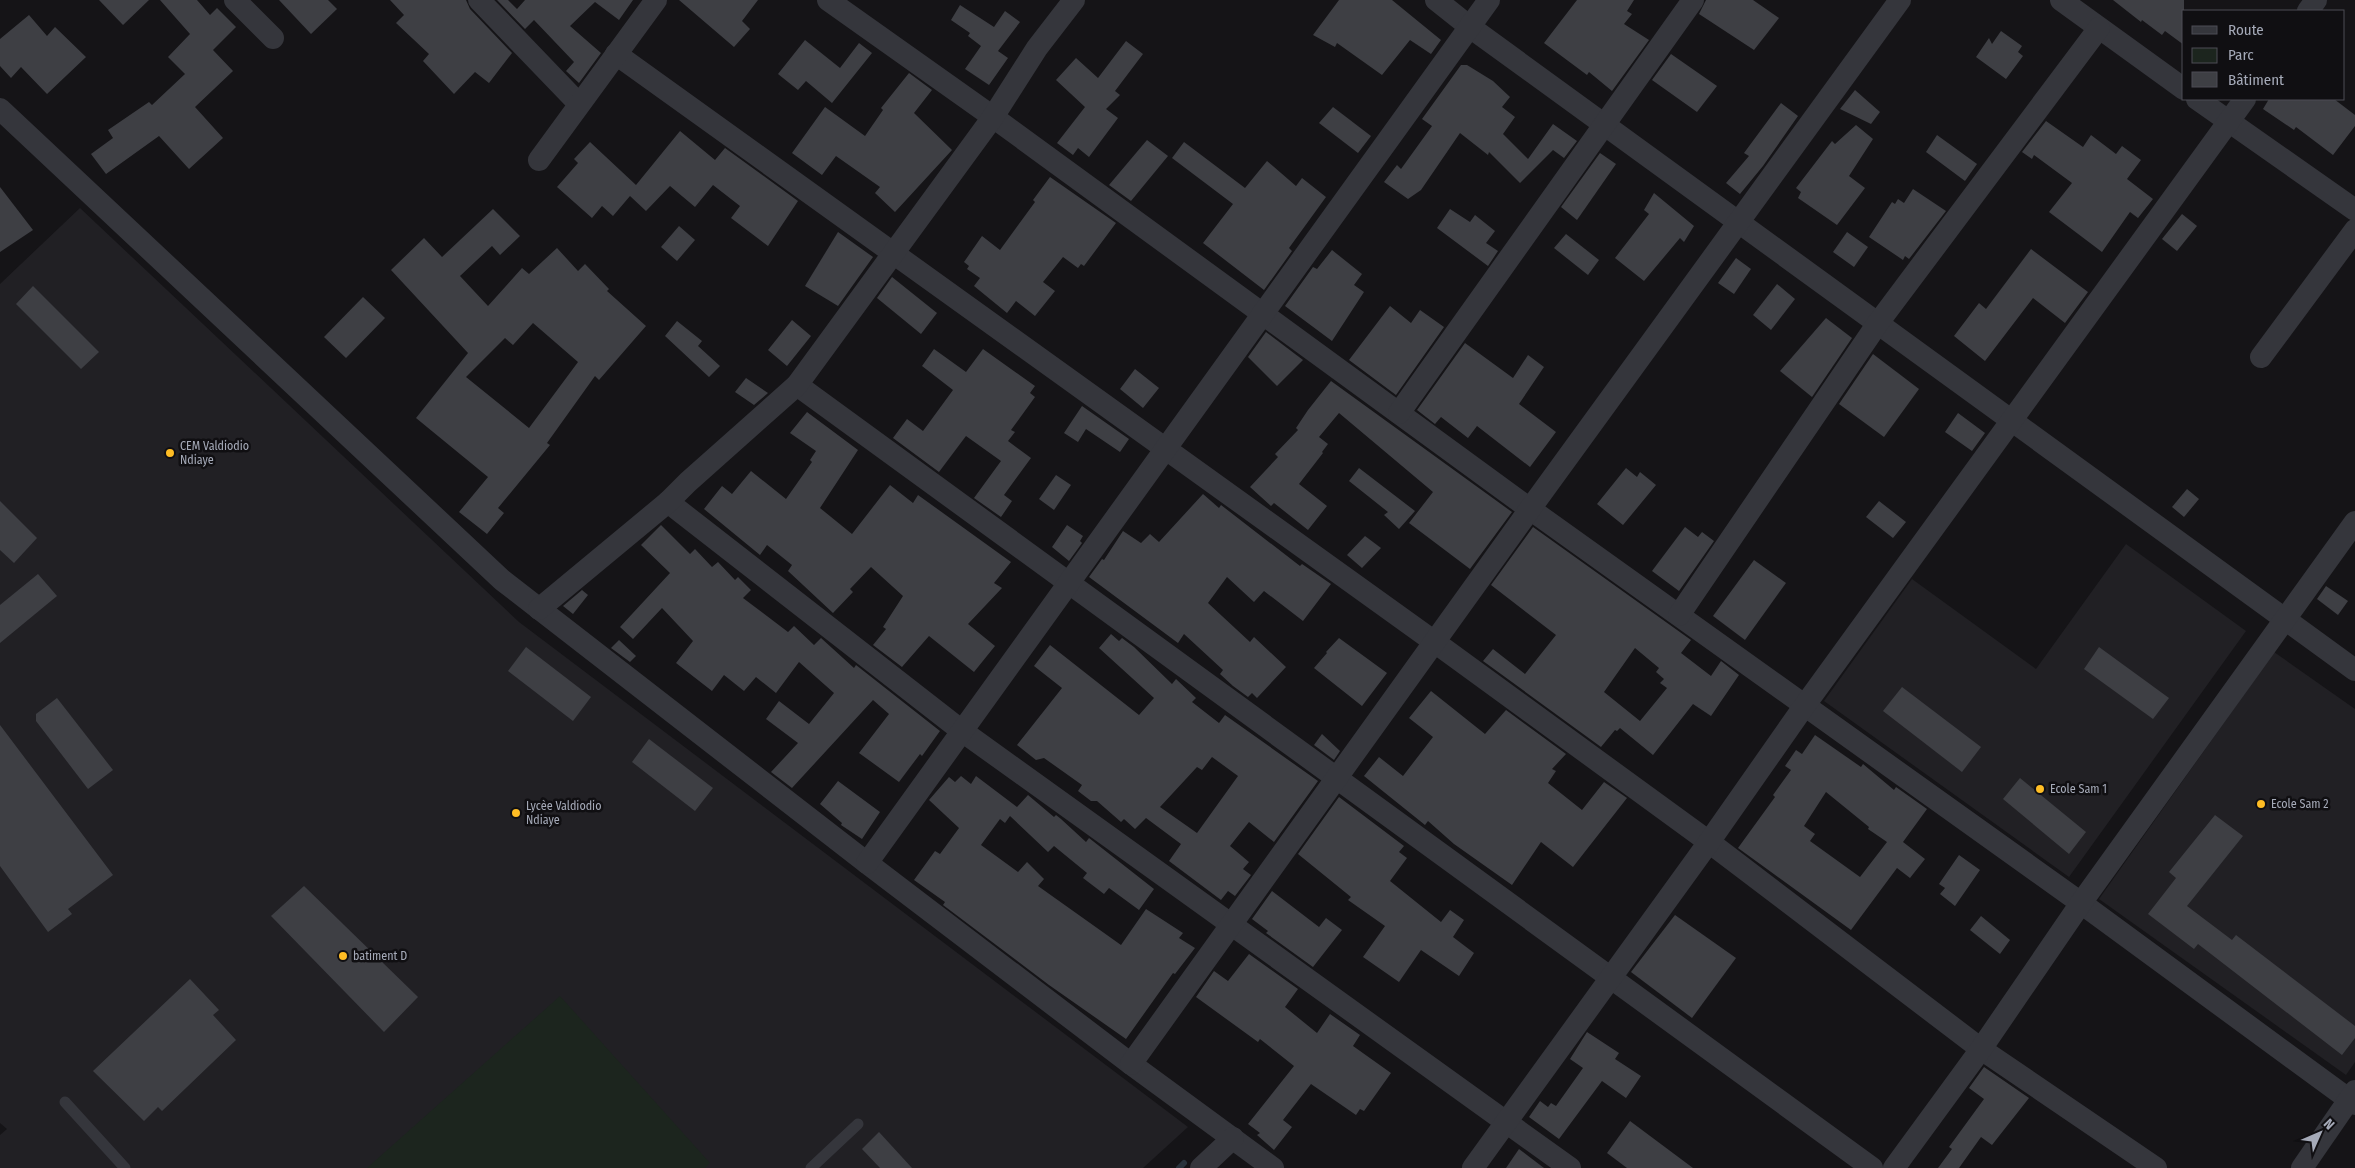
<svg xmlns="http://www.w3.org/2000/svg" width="2355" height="1168" font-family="'Fira Sans Condensed',sans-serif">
<rect width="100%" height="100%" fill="#151417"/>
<g fill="#212024">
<polygon points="80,208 519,622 1188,1127 1143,1168 0,1168 0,1135 7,1129 0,1123 0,284"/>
<polygon points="2126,544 2246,631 2069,877 1824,701 1912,579 2036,669"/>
<polygon points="2274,652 2355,709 2355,1062 2346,1075 2099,899"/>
</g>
<polygon fill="#1c251e" points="560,996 710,1163 705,1168 367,1168"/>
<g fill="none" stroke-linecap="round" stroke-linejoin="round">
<polyline stroke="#29333c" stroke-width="6" points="1179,1168 1184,1163"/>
</g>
<g fill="#3e3f44" fill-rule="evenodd">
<polygon points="99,0 149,0 123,25"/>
<polygon points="160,0 197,0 210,15 217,8 236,27 213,50 233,71 195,107 223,138 189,169 159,136 106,174 91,154 113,138 108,130 149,102 152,105 185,74 168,57 190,34"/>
<polygon points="279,0 328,0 337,9 311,34"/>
<polygon points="390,0 466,0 470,9 512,53 489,83 475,72 454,94 423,61 429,54 396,23 404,15"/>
<polygon points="497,0 508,0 517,9 525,0 633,0 619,20 595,2 570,26 601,53 579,83 566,71 574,62 534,20 525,29"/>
<polygon points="679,0 758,0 742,21 750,29 734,47"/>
<polygon points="1339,0 1392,0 1441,40 1431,54 1410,40 1382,75 1337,43 1335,47 1313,35"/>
<polygon points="1577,0 1634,0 1627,11 1632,14 1624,24 1649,40 1612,91 1589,72 1587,75 1544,43"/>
<polygon points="1706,0 1753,0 1779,18 1754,50 1699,14"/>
<polygon points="2113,0 2184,0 2184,45 2165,31 2162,35 2142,20 2141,22"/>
<polygon points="960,5 994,27 1005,11 1020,22 998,51 1008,58 989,85 965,69 981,46 968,36 970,33 951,20"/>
<polygon points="29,15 47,36 55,27 86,57 47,94 21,67 11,78 0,66 0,39"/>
<polygon points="2001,31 2022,46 2018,52 2023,56 2006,79 1976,57 1989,38 1992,44"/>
<polygon points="805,40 840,68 859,43 872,53 832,103 806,81 798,90 778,74"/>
<polygon points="1126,41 1143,54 1115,91 1120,95 1106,109 1118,118 1089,157 1078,148 1073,155 1057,143 1085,107 1056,80 1076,58 1098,78"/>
<polygon points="1671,54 1717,86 1697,112 1652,80"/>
<polygon points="1461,65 1467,65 1493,81 1510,97 1502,107 1515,117 1503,134 1528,159 1553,124 1577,141 1564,158 1553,150 1520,183 1489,152 1488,155 1460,133 1421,190 1408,199 1384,182 1397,165 1401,169 1432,126 1422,119"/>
<polygon points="909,73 932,90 914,113 952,150 895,212 875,193 880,187 836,156 822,175 792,153 825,107 865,136 883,110 881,108"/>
<polygon points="1855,90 1880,112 1871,124 1840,109"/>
<polygon points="2269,99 2334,99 2355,115 2355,126 2333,155 2296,127 2294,130 2263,109"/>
<polygon points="1781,103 1798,116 1763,166 1740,194 1726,183 1749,156 1744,153"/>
<polygon points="1333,107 1371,136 1358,153 1319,123"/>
<polygon points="2046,121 2083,147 2091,135 2116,154 2122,146 2141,160 2127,179 2153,199 2138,218 2130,212 2102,252 2049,212 2072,183 2034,155 2032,159 2022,152"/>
<polygon points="1856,125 1873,139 1849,176 1865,188 1837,225 1798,198 1801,192 1796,188 1832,141 1835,144"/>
<polygon points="680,131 715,160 725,148 798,201 768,246 731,218 740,206 713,185 695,207 670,186 646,211 630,196 613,216 602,206 592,218 557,187 578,163 574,159 590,142 636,185"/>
<polygon points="1937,135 1977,164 1965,181 1926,152"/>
<polygon points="1147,140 1168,156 1131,201 1109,185"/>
<polygon points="1184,142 1245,188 1267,161 1296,186 1302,178 1326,197 1289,248 1292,251 1264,290 1203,243 1233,204 1172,158"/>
<polygon points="1600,153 1616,164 1577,220 1561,207"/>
<polygon points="1050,177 1116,223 1084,266 1081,264 1078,268 1063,257 1043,282 1055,291 1035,316 1016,301 1007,313 974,286 980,278 967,269 969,266 964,262 982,236 1000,250 1035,202 1033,200"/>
<polygon points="0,187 33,230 0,252"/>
<polygon points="1913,189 1946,211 1909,259 1905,256 1903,260 1869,237 1892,202 1895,204 1898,199 1904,203"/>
<polygon points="1654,193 1694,226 1684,242 1680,238 1644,281 1615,258 1649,214 1644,210"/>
<path d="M493,209L520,236L500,255L492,246L460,276L488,306L522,268L529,274L557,248L578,271L585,264L609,289L607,291L646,326L599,380L595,376L547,443L550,445L498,508L504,513L487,534L459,512L488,477L416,418L468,353L391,270L424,238L442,257ZM533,323L578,362L529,428L466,377L505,338L513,345Z"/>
<polygon points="1450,209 1470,222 1475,215 1495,231 1486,243 1498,251 1488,266 1437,228"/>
<polygon points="2182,214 2197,226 2177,251 2162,239"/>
<polygon points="679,226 695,240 677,261 661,247"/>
<polygon points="838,232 873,257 838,306 805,286"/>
<polygon points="1847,232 1868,247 1854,267 1833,252"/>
<polygon points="1566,234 1599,260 1588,275 1554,248"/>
<polygon points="2031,249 2088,292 2065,323 2033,298 1985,361 1954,336 1979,303 1986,309"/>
<polygon points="1332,250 1362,274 1354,285 1364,292 1332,341 1285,306 1313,267 1317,269"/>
<polygon points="1736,258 1751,269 1734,294 1718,283"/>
<polygon points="892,277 937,313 921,334 877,298"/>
<polygon points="1777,284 1795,299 1771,330 1753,315"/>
<polygon points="33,286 99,352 81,369 16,304"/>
<polygon points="363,297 385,318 346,358 324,337"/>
<polygon points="1390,306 1411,323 1420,310 1444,327 1396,395 1349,360"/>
<polygon points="1826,318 1852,338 1812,397 1780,371"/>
<polygon points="792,320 811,336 787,366 768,350"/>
<polygon points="677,321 702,341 698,346 720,366 709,377 665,336"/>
<polygon points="1266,332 1303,360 1277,386 1248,357"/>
<polygon points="1465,343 1513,378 1528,355 1544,367 1519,404 1556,432 1530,467 1477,426 1468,438 1441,417 1435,424 1417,410"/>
<polygon points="934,349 966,372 983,349 1035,386 1030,393 1035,397 1011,430 1015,432 1008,441 1031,458 1004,495 1012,501 1001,517 974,498 1001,461 966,436 939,472 893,438 907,419 923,431 953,390 922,366"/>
<polygon points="1873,354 1919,389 1884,437 1839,404"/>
<polygon points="1135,369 1159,388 1143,408 1120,389"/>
<polygon points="746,378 768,393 754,405 735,392"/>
<polygon points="1331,381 1512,512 1470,569 1409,523 1433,492 1339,413 1319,437 1328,444 1322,452 1323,453 1299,484 1327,506 1308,530 1274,503 1271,506 1250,487 1278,457 1275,454 1298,430 1296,428 1308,410"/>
<polygon points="1082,406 1129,439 1120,452 1086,429 1078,442 1064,433"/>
<polygon points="807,412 858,450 820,508 852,534 890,485 913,503 918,495 1011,562 994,583 1002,588 968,624 995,646 974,672 929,636 902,667 873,645 886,629 883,627 903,596 871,567 850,589 853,592 833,613 788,571 792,565 767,545 760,555 704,509 722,486 732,494 751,471 786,499 812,462 810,460 816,451 790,433"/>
<polygon points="1958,413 1985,433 1972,451 1945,432"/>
<polygon points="1359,468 1415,511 1399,529 1384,515 1388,512 1349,481"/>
<polygon points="1626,468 1637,477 1640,472 1656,485 1623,525 1597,504"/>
<polygon points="1056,475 1071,485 1054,510 1039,499"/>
<polygon points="2187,489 2199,499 2184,517 2172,507"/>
<polygon points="1203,494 1219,508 1221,505 1300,566 1302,564 1331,584 1303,621 1264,591 1254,602 1227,577 1208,603 1250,642 1254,637 1286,667 1257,698 1252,693 1248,697 1233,686 1220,674 1223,670 1184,634 1178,643 1089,577 1102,559 1104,560 1123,531 1141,543 1150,534 1159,542"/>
<polygon points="0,501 37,538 14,563 0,550"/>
<polygon points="1879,501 1906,522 1893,538 1866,517"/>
<polygon points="661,525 690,554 695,549 712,567 718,562 735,580 738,577 751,590 743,598 788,632 794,626 814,645 821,638 854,668 856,665 940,731 922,756 920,754 899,782 859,753 889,714 873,700 792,788 771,772 798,743 766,719 779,701 809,724 834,693 799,662 776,693 756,677 744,691 724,675 712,691 676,663 693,641 662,608 633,639 620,627 670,573 641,545"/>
<polygon points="1067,525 1083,536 1080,541 1082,543 1069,561 1052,547"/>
<path d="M1533,527L1691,640L1681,653L1711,676L1721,661L1739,675L1711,716L1693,704L1653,755L1620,728L1617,731L1615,730L1601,747L1483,661L1493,649L1525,674L1556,635L1491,585ZM1635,648L1659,668L1656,672L1664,679L1660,683L1667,688L1640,721L1604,692Z"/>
<polygon points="1685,527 1698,537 1702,532 1714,541 1679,591 1652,571"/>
<polygon points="1365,536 1381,548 1362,568 1347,555"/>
<polygon points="1754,560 1786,583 1745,640 1713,616"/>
<polygon points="38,574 57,596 0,643 0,605"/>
<polygon points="2326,586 2348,601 2338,615 2317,599"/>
<polygon points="582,590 588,595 573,614 563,606"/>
<path d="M1111,634L1119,641L1122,638L1134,647L1172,684L1176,679L1196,698L1192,702L1219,723L1225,715L1318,781L1274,842L1249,822L1230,846L1249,862L1243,869L1251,875L1235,896L1228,891L1221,900L1169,861L1181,844L1146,818L1135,829L1124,819L1121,822L1097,801H1091L1078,791L1082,785L1044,758L1036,760L1017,745L1062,688L1034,666L1050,645L1139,715L1154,698L1099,648ZM1212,757L1238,776L1197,833L1160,807L1197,767L1202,770Z"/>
<polygon points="1339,638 1387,673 1362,706 1314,668 1327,653 1326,652"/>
<polygon points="619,640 636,656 630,662 611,648"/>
<polygon points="526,647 591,697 573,721 508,671"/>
<polygon points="2099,647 2169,698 2153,719 2084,669"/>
<polygon points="1902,687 1981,747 1962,772 1883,711"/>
<polygon points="1431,691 1485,734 1506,710 1566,754 1552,769 1556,771 1548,783 1582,810 1604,782 1627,798 1573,867 1541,842 1512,885 1454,844 1428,821 1425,825 1364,776 1379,757 1403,776 1433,737 1409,718"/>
<polygon points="57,698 113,770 88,789 36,721 36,714"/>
<polygon points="0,725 113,875 68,909 72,914 48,932 0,866"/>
<polygon points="1322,734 1340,751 1334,760 1314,745"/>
<path d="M1815,735L1861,767L1863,764L1894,790L1896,787L1927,809L1903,842L1925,859L1910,878L1897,868L1851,930L1738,848L1775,797L1773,795L1791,770L1785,766L1796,750L1802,754ZM1826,792L1869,827L1868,829L1887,842L1860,877L1810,841L1815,834L1804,826Z"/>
<polygon points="649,739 713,788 695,811 632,762"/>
<polygon points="961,776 971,784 976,776 1017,807 1028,795 1054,817 1056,815 1061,819 1086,842 1089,838 1154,889 1139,910 1109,888 1104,894 1083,878 1087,873 1054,846 1048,852 1010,816 1005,823 1000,819 981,845 1018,872 1027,862 1044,879 1038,886 1121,945 1146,909 1183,933 1179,938 1195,948 1175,974 1173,973 1126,1039 1049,985 943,905 945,902 914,880 935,851 940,854 959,828 929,800 949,777 955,782"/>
<polygon points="2020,778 2086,832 2069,854 2003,799"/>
<polygon points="838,781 880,812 862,839 841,825 842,823 820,804"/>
<polygon points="1339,797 1404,846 1399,852 1407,858 1390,881 1441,922 1450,910 1464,920 1453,937 1474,953 1459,976 1421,950 1399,982 1363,957 1385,926 1348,900 1351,897 1298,854"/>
<polygon points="2215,815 2243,836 2187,906 2232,940 2236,935 2355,1026 2355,1038 2342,1055 2198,944 2194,949 2148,914 2176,878 2169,872"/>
<polygon points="1959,855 1980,870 1955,906 1940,894 1945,888 1939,884"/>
<polygon points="304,886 418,997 384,1032 271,916"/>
<polygon points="1272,891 1319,927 1326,918 1342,930 1313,967 1266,933 1268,931 1252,919"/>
<polygon points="1675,915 1736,958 1692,1018 1631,972"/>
<polygon points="1981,916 2010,940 2000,954 1970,930"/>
<polygon points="1249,954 1298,989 1285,1007 1317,1033 1330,1014 1360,1035 1353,1046 1391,1073 1364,1111 1360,1109 1356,1115 1311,1084 1283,1120 1292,1127 1274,1150 1257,1135 1260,1133 1248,1124 1294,1066 1260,1039 1258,1042 1196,997 1214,971 1228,981"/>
<polygon points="190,979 219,1010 213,1015 236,1040 162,1111 158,1107 144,1121 93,1071"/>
<polygon points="1587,1032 1619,1053 1615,1059 1641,1076 1626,1098 1602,1081 1559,1139 1529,1117 1540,1101 1548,1107 1551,1103 1556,1106 1583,1068 1570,1059"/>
<polygon points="1984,1067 2029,1098 1992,1145 1981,1137 1959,1168 1938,1168 1952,1149 1949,1147 1984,1099 1969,1088"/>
<polygon points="1630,1121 1693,1168 1627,1168 1607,1153"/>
<polygon points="879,1132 912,1168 880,1168 862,1149"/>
<polygon points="1519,1149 1544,1168 1506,1168"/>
</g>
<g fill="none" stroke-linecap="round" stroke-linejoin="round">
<g stroke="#35363c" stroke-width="11">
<polyline points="65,1102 125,1168"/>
<polyline points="811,1168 858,1124"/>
</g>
<g stroke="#35363c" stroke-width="22">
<polyline points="235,0 273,38"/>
<polyline points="479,0 579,104"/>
<polyline points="828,0 993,117 1530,509 2081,903 2355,1104"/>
<polyline points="1436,0 1470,27 2355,670"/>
<polyline points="2061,0 2184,89"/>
<polyline points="2308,11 2316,0"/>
<polyline points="616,54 1436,643 1709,842 1981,1049 2156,1168"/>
<polyline points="2197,99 2355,210"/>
<polyline points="0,109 502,580 867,863 1131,1064 1273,1168"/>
<polyline points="539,160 656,0"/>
<polyline points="2261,357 2355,230"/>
<polyline points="797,385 1872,1168"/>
<polyline points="1399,413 1693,0"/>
<polyline points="668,502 962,731 1570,1168"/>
<polyline points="539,609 668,502 688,482 797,385 993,117 1037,48 1074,0"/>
<polyline points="1679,615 1878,323 2099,28"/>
<polyline points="867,863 1489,0"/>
<polyline points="1131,1064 1530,509 1900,0"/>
<polyline points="1201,1168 1233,1138"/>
<polyline points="1473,1168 1709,842 1805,705 2245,99"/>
<polyline points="1894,1168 1981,1049 2081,903 2355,522"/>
<polyline points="2302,1168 2355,1091"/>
</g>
</g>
<g fill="#ffbd24" stroke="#100f12" stroke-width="2">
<circle cx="170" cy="453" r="5"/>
<circle cx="2040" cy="789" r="5"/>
<circle cx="2261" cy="804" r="5"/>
<circle cx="516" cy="813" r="5"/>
<circle cx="343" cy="956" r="5"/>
</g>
<g text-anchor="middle" stroke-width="5" stroke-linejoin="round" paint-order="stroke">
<g font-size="12" fill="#a5aab8" stroke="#100f12" text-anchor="start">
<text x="180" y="450">CEM Valdiodio<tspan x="180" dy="14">Ndiaye</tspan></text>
<text x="2050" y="793">Ecole Sam 1</text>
<text x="2271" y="808">Ecole Sam 2</text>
<text x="526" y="810">Lycèe Valdiodio<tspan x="526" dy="14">Ndiaye</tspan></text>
<text x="353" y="960">batiment D</text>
</g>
</g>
<rect x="2182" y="10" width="162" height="90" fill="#100f12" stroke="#4c4d54"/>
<rect x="2192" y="26" width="25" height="8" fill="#35363c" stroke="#4c4d54"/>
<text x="2228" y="35" font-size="15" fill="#a5aab8">Route</text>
<rect x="2192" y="48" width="25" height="15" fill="#1c251e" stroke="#4c4d54"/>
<text x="2228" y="60" font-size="15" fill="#a5aab8">Parc</text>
<rect x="2192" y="72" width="25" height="15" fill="#3e3f44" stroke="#4c4d54"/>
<text x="2228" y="85" font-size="15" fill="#a5aab8">Bâtiment</text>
<g transform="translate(2320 1133) rotate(45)" stroke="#100f12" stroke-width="4" paint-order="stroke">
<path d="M0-4L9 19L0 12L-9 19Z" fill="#a5aab8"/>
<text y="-8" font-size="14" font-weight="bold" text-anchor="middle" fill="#a5aab8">N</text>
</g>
</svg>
